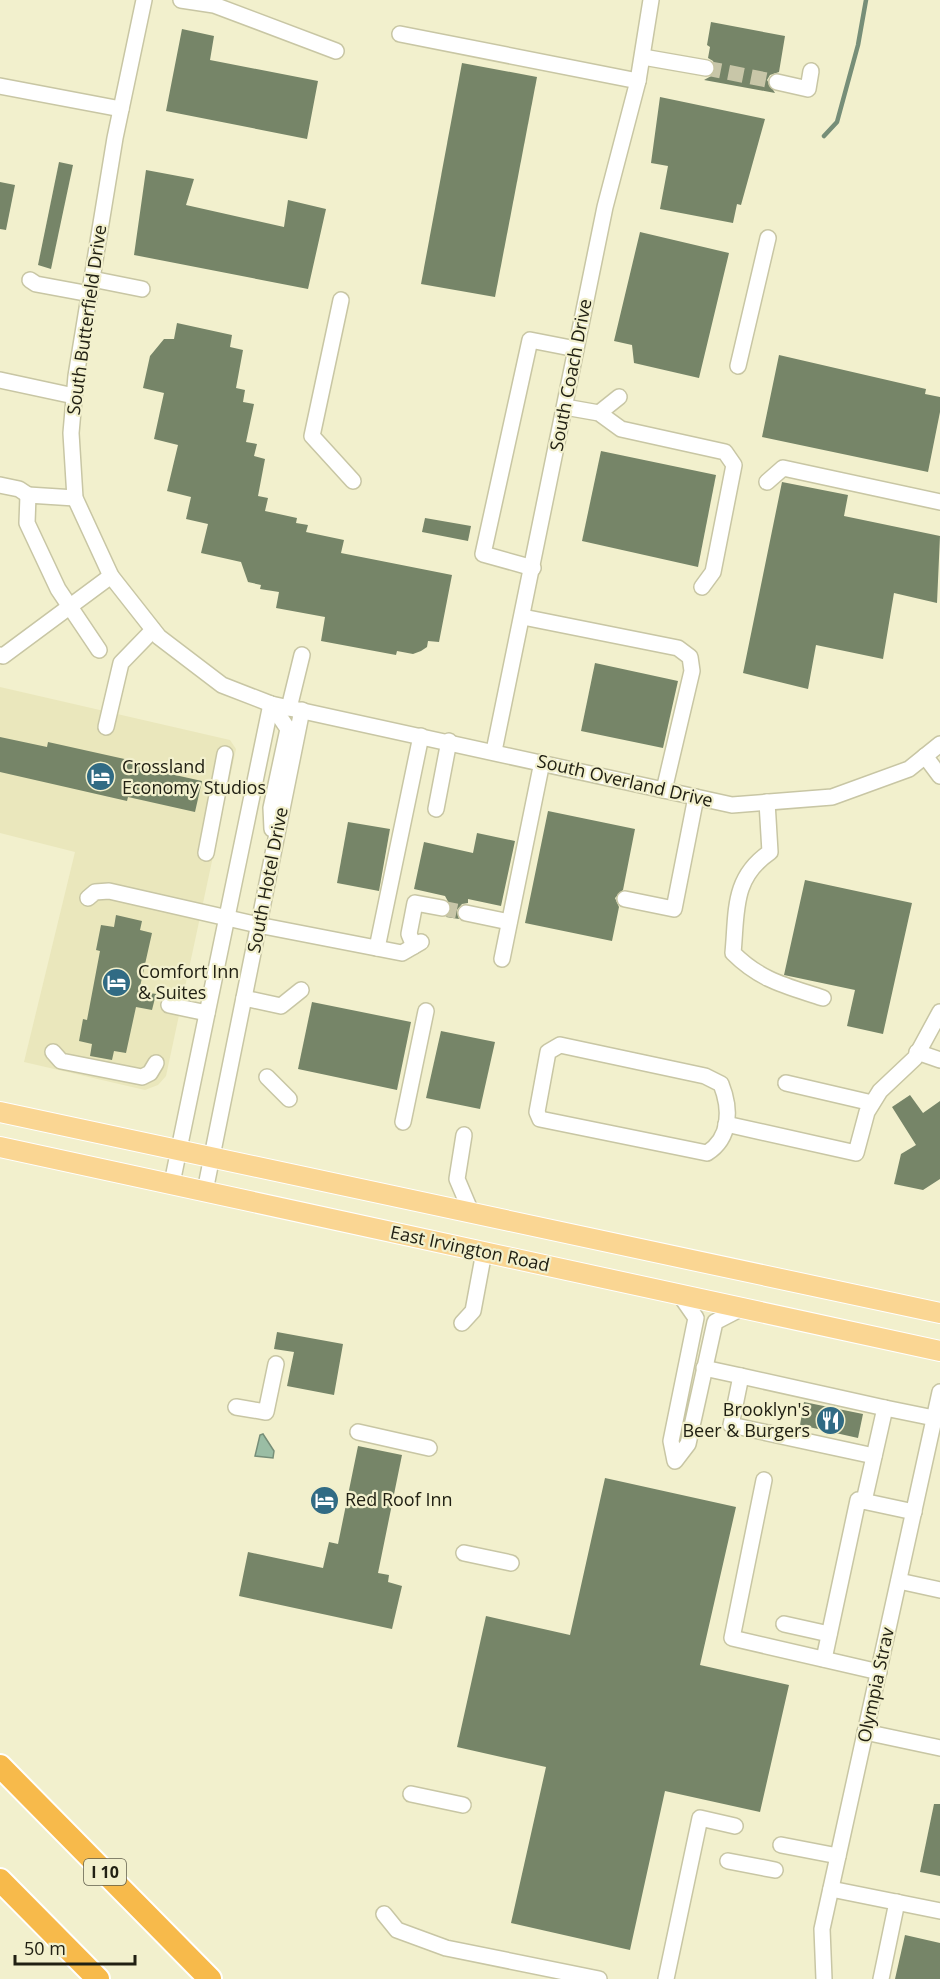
<svg xmlns="http://www.w3.org/2000/svg" width="940" height="1979" font-family="'Open Sans',sans-serif">
<rect width="100%" height="100%" fill="#f2f0cd"/>
<polygon fill="#eae7bc" points="0,687 230,740 236,749 166,1076 158,1085 145,1090 24,1062 75,852 0,833"/>
<polygon fill="#9abda4" stroke="#768e78" stroke-width="1.5" points="263,1434 274,1451 273,1458 255,1456 260,1435"/>
<g fill="none" stroke-linecap="round" stroke-linejoin="round">
<polyline stroke="#768e78" stroke-width="4.5" points="824,136 837,122 858,45 866,0"/>
</g>
<g fill="#768568">
<polygon points="711,22 785,36 779,72 770,75 767,80 775,93 704,80 713,75 716,69 713,61 708,58 710,47 707,45"/>
<polygon points="182,29 214,36 210,60 318,81 307,139 166,111"/>
<polygon points="462,63 537,77 495,297 421,284"/>
<polygon points="660,97 765,119 741,205 737,204 733,223 660,209 668,166 651,163"/>
<polygon points="59,162 73,165 51,269 38,265"/>
<polygon points="146,170 194,179 186,205 284,227 288,200 326,209 308,289 134,255"/>
<polygon points="0,182 15,185 6,230 0,229"/>
<polygon points="640,232 729,253 699,378 634,363 632,345 614,341"/>
<polygon points="177,323 232,335 230,347 243,350 236,388 245,390 243,402 254,404 246,442 257,444 254,456 265,459 258,496 268,498 265,511 297,518 296,523 308,525 306,532 344,540 341,553 452,575 439,642 428,641 427,647 421,651 413,654 397,651 396,655 321,641 325,617 276,608 279,592 260,589 261,585 248,582 241,562 201,553 208,524 186,519 191,497 167,491 178,445 154,439 164,393 143,388 150,356 164,339 174,339"/>
<polygon points="779,355 926,389 925,394 940,397 940,412 928,472 762,437"/>
<polygon points="601,451 716,475 698,567 582,541"/>
<polygon points="782,482 848,495 844,516 940,536 937,603 894,593 883,659 816,645 808,689 743,673"/>
<polygon points="425,518 471,526 468,541 422,532"/>
<polygon points="595,663 678,681 663,748 581,731"/>
<polygon points="0,737 47,747 48,742 138,762 139,767 202,781 195,812 128,797 127,801 0,772"/>
<polygon points="548,811 635,829 623,890 615,898 619,907 612,941 525,923"/>
<polygon points="348,822 390,829 379,891 337,883"/>
<polygon points="477,833 515,841 501,906 468,899 468,903 462,904 457,910 459,919 446,917 452,909 445,896 414,889 424,842 473,853"/>
<polygon points="805,880 912,903 883,1034 847,1026 855,990 784,975"/>
<polygon points="116,915 142,921 140,930 152,933 139,991 156,994 152,1010 136,1007 126,1053 114,1051 112,1060 90,1056 92,1044 79,1041 83,1019 87,1020 100,951 96,950 101,925 114,927"/>
<polygon points="312,1002 411,1022 397,1090 298,1069"/>
<polygon points="441,1031 495,1042 480,1109 426,1098"/>
<polygon points="910,1095 923,1113 940,1101 940,1179 923,1190 894,1184 901,1154 916,1145 892,1107"/>
<polygon points="277,1332 343,1344 334,1395 287,1386 294,1352 274,1349"/>
<polygon points="804,1402 863,1414 858,1438 800,1425"/>
<polygon points="358,1446 402,1455 378,1573 389,1575 388,1582 402,1586 392,1629 239,1596 248,1552 323,1568 329,1542 338,1544"/>
<polygon points="605,1478 736,1507 700,1665 789,1685 760,1812 665,1791 630,1950 511,1923 546,1767 457,1747 486,1616 570,1635"/>
<polygon points="934,1804 940,1804 940,1876 920,1872"/>
<polygon points="905,1935 940,1943 940,1979 895,1979"/>
</g>
<g fill="none" stroke-linecap="round" stroke-linejoin="round">
<g stroke="#c8c6a8" stroke-width="15" stroke-dasharray="15 8" stroke-linecap="butt">
<polyline points="706,68 777,82"/>
<polyline points="442,908 466,913"/>
</g>
<defs>
<g id="minor">
<polyline points="144,0 115,138 76,376 71,433 75,498 111,576 159,637 222,685 271,704 732,805 832,797 909,769 940,744"/>
<polyline points="181,0 214,5 336,51"/>
<polyline points="400,34 638,81"/>
<polyline points="643,57 706,68"/>
<polyline points="777,82 808,89 811,71"/>
<polyline points="0,86 121,109"/>
<polyline points="92,279 142,289"/>
<polyline points="30,280 36,284 90,294"/>
<polyline points="341,300 312,436 353,481"/>
<polyline points="738,366 768,238"/>
<polyline points="0,380 74,396"/>
<polyline points="565,407 599,413 621,429 725,452 734,465 713,572 702,587"/>
<polyline points="599,413 619,397"/>
<polyline points="767,482 783,468 940,502"/>
<polyline points="0,485 19,489 28,495"/>
<polyline points="75,498 28,495 27,523 58,589 99,650"/>
<polyline points="533,568 483,554 530,340 576,349"/>
<polyline points="523,617 678,648 690,657 692,671 664,790"/>
<polyline points="0,655 3,656 111,576"/>
<polyline points="271,704 288,729 271,808 272,829"/>
<polyline points="289,708 302,655"/>
<polyline points="106,727 121,663 153,630"/>
<polyline points="494,751 605,207 638,81 651,0"/>
<polyline points="925,756 940,776"/>
<path d="M767,802L770,852C732,878 737,911 733,953C761,981 787,986 823,998"/>
<polyline points="436,809 449,741"/>
<polyline points="206,853 225,754"/>
<polyline points="88,898 95,892 109,891 258,925 402,953 421,942"/>
<polyline points="625,899 674,909 696,797"/>
<polyline points="466,913 509,922"/>
<polyline points="414,946 409,934 415,903 442,908"/>
<polyline points="377,948 421,736"/>
<polyline points="502,959 542,762"/>
<polyline points="244,998 281,1006 301,990"/>
<polyline points="169,1005 207,1013"/>
<path d="M560,1045L705,1076L721,1084C731,1109 731,1138 707,1153L540,1119L537,1112L548,1052Z"/>
<polyline points="53,1052 61,1061 142,1077 150,1073 156,1063"/>
<polyline points="917,1052 940,1060"/>
<polyline points="267,1077 289,1099"/>
<polyline points="786,1083 872,1103"/>
<polyline points="403,1122 426,1011"/>
<polyline points="726,1124 856,1153 867,1112 880,1091 915,1058 940,1012"/>
<polyline points="464,1135 457,1179 471,1212"/>
<polyline points="172,1183 271,704"/>
<polyline points="205,1191 302,710"/>
<polyline points="680,1295 696,1318 671,1441 675,1461 688,1444 715,1322 742,1308"/>
<polyline points="462,1323 473,1311 484,1252"/>
<polyline points="704,1368 741,1376"/>
<polyline points="236,1407 266,1412 276,1364"/>
<polyline points="358,1432 429,1448"/>
<polyline points="874,1456 731,1425 741,1376 885,1408"/>
<polyline points="764,1480 732,1638 879,1672"/>
<polyline points="864,1501 885,1408 934,1418"/>
<polyline points="464,1553 511,1563"/>
<polyline points="899,1581 940,1590"/>
<polyline points="784,1624 829,1634"/>
<polyline points="824,1659 858,1500 914,1512"/>
<polyline points="865,1732 940,1748"/>
<polyline points="411,1794 463,1805"/>
<polyline points="781,1845 838,1856"/>
<polyline points="728,1861 775,1870"/>
<polyline points="831,1889 940,1911"/>
<polyline points="384,1914 397,1930 446,1948 599,1979"/>
<polyline points="666,1979 700,1818 735,1826"/>
<polyline points="824,1979 822,1929 940,1392"/>
<polyline points="881,1979 897,1902"/>
</g>
<g id="major">
<polyline points="0,1112 940,1313"/>
<polyline points="0,1147 940,1351"/>
</g>
<g id="highway">
<polyline points="0,1766 210,1979"/>
<polyline points="0,1880 98,1979"/>
</g>
</defs>
<use href="#minor" stroke="#c8c6a4" stroke-width="18"/>
<use href="#major" stroke="#fff" stroke-width="22"/>
<use href="#highway" stroke="#fff" stroke-width="26"/>
<use href="#minor" stroke="#fff" stroke-width="15"/>
<use href="#major" stroke="#fad693" stroke-width="20"/>
<use href="#highway" stroke="#f7ba4b" stroke-width="22"/>
</g>
<defs>
<symbol id="hotel-disc" viewBox="-11 -11 22 22"><circle r="9.5" fill="#316b84" stroke="#f2f0cd"/><path d="M-6-4.5h1.5V1H6V5H4.5V3h-9V5H-6ZM-4 0a1.8 1.8 0 1 1 3.6 0ZM.5 0V-2.5h3Q6-2.5 6 0Z" fill="#fff"/></symbol>
<symbol id="restaurant-disc" viewBox="-11 -11 22 22"><circle r="9.5" fill="#316b84" stroke="#f2f0cd"/><path d="M-5-6h1v4h1v-4h1v4h1v-4h1v5L-1.5 .5V6h-2V.5L-5-1ZM5-6V6H3V1.5H1.5Q1.5-4 5-6Z" fill="#fff"/></symbol>
</defs>
<g fill-rule="evenodd">
<use href="#hotel-disc" x="84" y="760" width="33" height="33"/>
<use href="#hotel-disc" x="100" y="966" width="33" height="33"/>
<use href="#restaurant-disc" x="814" y="1404" width="33" height="33"/>
<use href="#hotel-disc" x="308" y="1484" width="33" height="33"/>
</g>
<g text-anchor="middle" stroke-width="4.5" stroke-linejoin="round" paint-order="stroke">
<rect fill="#f2f0cd" stroke="#605e4b" stroke-width="1.5" x="84" y="1859" width="42" height="26" rx="4.5"/>
<g font-size="16" font-weight="bold" fill="#212013">
<text x="105" y="1878">I 10</text>
</g>
<g font-size="18" fill="#212013" stroke="#f2f0cd">
<text transform="translate(87 320) rotate(-82)" y="6">South Butterfield Drive</text>
<text transform="translate(571 375) rotate(-79)" y="6">South Coach Drive</text>
<text transform="translate(625 781) rotate(13)" y="6">South Overland Drive</text>
<text transform="translate(268 880) rotate(-79)" y="6">South Hotel Drive</text>
<text transform="translate(470 1249) rotate(12)" y="6">East Irvington Road</text>
<text transform="translate(876 1685) rotate(-78)" y="6">Olympia Strav</text>
</g>
<g font-size="18" fill="#212013" stroke="#f2f0cd" text-anchor="start">
<text x="122" y="773">Crossland<tspan x="122" dy="21">Economy Studios</tspan></text>
<text x="138" y="978">Comfort Inn<tspan x="138" dy="21">&amp; Suites</tspan></text>
<text x="810" y="1416" text-anchor="end">Brooklyn's<tspan x="810" dy="21">Beer &amp; Burgers</tspan></text>
<text x="345" y="1506">Red Roof Inn</text>
</g>
</g>
<path d="M15 1955v9h120v-9" fill="none" stroke="#212013" stroke-width="3"/>
<text x="24" y="1955" font-size="18" fill="#212013" stroke="#f2f0cd" stroke-width="4.5" paint-order="stroke">50 m</text>
</svg>
